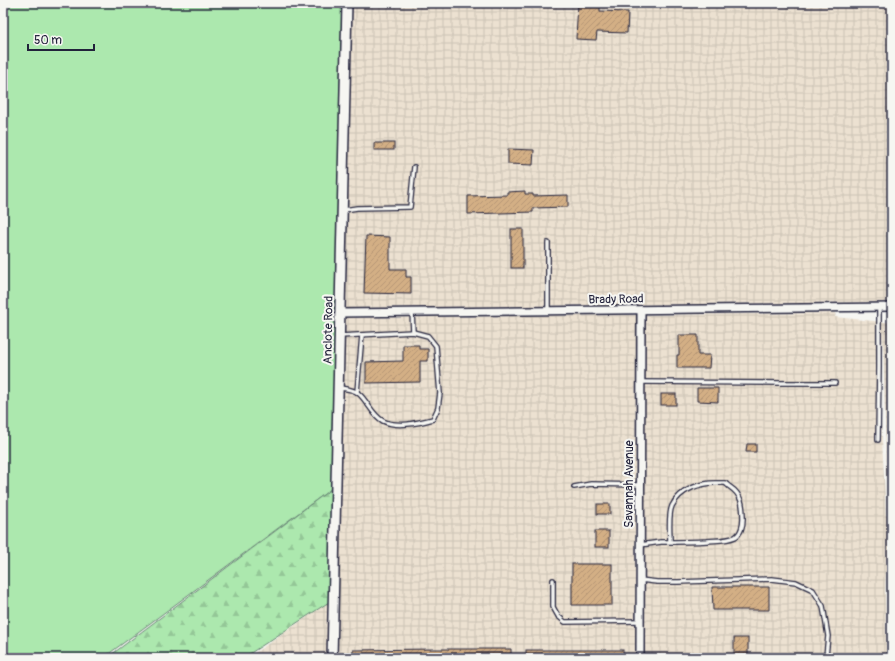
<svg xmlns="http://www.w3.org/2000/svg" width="895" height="661" font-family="Pangolin,sans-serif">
<defs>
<pattern id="industrial-grid" width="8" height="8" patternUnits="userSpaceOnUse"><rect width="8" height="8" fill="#ece1d1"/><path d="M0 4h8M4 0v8" fill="none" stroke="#cac1b4"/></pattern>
<pattern id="forest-firs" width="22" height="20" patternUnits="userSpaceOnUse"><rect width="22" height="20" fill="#ace8ae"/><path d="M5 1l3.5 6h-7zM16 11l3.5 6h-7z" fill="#94c797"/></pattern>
<pattern id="building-hatch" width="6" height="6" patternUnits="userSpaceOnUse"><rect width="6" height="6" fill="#d3af85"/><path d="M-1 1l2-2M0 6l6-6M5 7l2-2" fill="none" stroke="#b59674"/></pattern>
</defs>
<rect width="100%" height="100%" fill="#f6f6f2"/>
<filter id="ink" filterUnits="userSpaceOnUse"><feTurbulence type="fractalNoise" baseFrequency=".025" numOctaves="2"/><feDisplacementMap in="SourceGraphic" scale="8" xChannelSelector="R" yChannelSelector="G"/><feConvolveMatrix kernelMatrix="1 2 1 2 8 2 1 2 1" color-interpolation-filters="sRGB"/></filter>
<g filter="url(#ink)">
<g fill="url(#industrial-grid)" fill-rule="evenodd">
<polygon points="352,3 441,5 446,3 892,3 892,302 345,308"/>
<path d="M836,313L835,317L883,322H892V658H889L887,546L885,594L887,658H645V315ZM883,331L887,515L886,516L880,400Z"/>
<polygon points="636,315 635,658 336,658 345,318"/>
<polygon points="329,602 327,658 247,658"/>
</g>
<polygon fill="#ace8ae" stroke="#678574" points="3,3 342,3 331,489 103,658 3,658"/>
<polygon fill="url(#forest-firs)" stroke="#678574" points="331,489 329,602 243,658 107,658"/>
<g fill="url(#building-hatch)" stroke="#22223b">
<polygon points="578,3 600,4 600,11 628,12 627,33 597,32 596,40 576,39"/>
<rect x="374" y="143" width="20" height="7"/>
<polygon points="508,149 534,150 533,165 508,164"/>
<polygon points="525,191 525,194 533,194 533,196 568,195 568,207 533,208 533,212 468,214 468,196 507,195 507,192"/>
<rect x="511" y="229" width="12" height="39"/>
<polygon points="366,236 390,237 390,269 406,269 406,277 411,277 411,294 364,293"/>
<polygon points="679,335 698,335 698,355 710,355 709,368 677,368 677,355 679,355"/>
<polygon points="403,345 419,345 419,349 428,349 428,361 420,361 420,382 366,383 366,362 403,361"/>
<polygon points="697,388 718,388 718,402 697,401"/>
<rect x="661" y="394" width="15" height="11"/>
<polygon points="747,444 756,444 756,452 746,452"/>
<rect x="597" y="504" width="13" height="10"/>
<rect x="595" y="531" width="14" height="16"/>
<rect x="572" y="564" width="40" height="41"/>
<polygon points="712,587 769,587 769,610 713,610"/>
<rect x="734" y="638" width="14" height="17"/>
<polygon points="435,649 511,649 511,658 353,658 353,650"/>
<rect x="526" y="650" width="97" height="8"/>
</g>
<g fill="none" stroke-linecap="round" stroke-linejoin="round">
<defs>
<g id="service">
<polyline points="344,210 357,208 410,207 414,167"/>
<polyline points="548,311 548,243"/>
<polyline points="412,312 413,332"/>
<polyline points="641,382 779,383 835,383"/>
<path d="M340,388C345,389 353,389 358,393C367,400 372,415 383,421C397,428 418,423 433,419L438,408L440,393L436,346L428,336L413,332L340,336"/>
<polyline points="357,392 362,335"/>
<polyline points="878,440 879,366 879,308"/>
<polyline points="574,487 591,484 640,485"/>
<path d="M640,545C647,544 654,543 661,542C677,542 692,542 707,541C716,540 726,541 735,537C741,534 743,525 743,519C743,505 742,495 730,487C728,486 727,484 725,483C724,483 720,483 719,483C702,482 680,489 672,506C668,515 670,532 670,542"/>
<polyline points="553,580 553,607 558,616 565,622 640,621"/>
<polyline points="640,580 657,582 678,582 772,579 796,582 813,590 823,606 828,636 826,656 825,658"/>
</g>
<g id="minor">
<polyline points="340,313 892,307"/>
<polyline points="640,658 641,310"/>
</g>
<polyline id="tertiary" points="332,658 347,3"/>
</defs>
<use href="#service" stroke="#22223b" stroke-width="6"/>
<use href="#minor" stroke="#22223b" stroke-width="10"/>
<use href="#tertiary" stroke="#22223b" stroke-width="12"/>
<use href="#service" stroke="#f6f6f2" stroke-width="3.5"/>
<use href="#minor" stroke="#f6f6f2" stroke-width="7"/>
<use href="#tertiary" stroke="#f6f6f2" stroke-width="9"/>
</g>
</g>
<g text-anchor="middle" stroke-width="4" stroke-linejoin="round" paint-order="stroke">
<g font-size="12" fill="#22223b" stroke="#f6f6f2">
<text transform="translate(616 299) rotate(-1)" y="4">Brady Road</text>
<text transform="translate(328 330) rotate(-89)" y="4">Anclote Road</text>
<text transform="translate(629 484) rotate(-90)" y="4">Savannah Avenue</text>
</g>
</g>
<rect width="895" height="661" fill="none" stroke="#f6f6f2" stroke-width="16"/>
<rect x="8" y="8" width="879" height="645" fill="none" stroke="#22223b" stroke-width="1.5" filter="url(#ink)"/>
<path d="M28 44v6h66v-6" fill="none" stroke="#22223b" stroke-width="2"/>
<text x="34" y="44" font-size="12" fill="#22223b" stroke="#f6f6f2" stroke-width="3" paint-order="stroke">50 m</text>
</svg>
